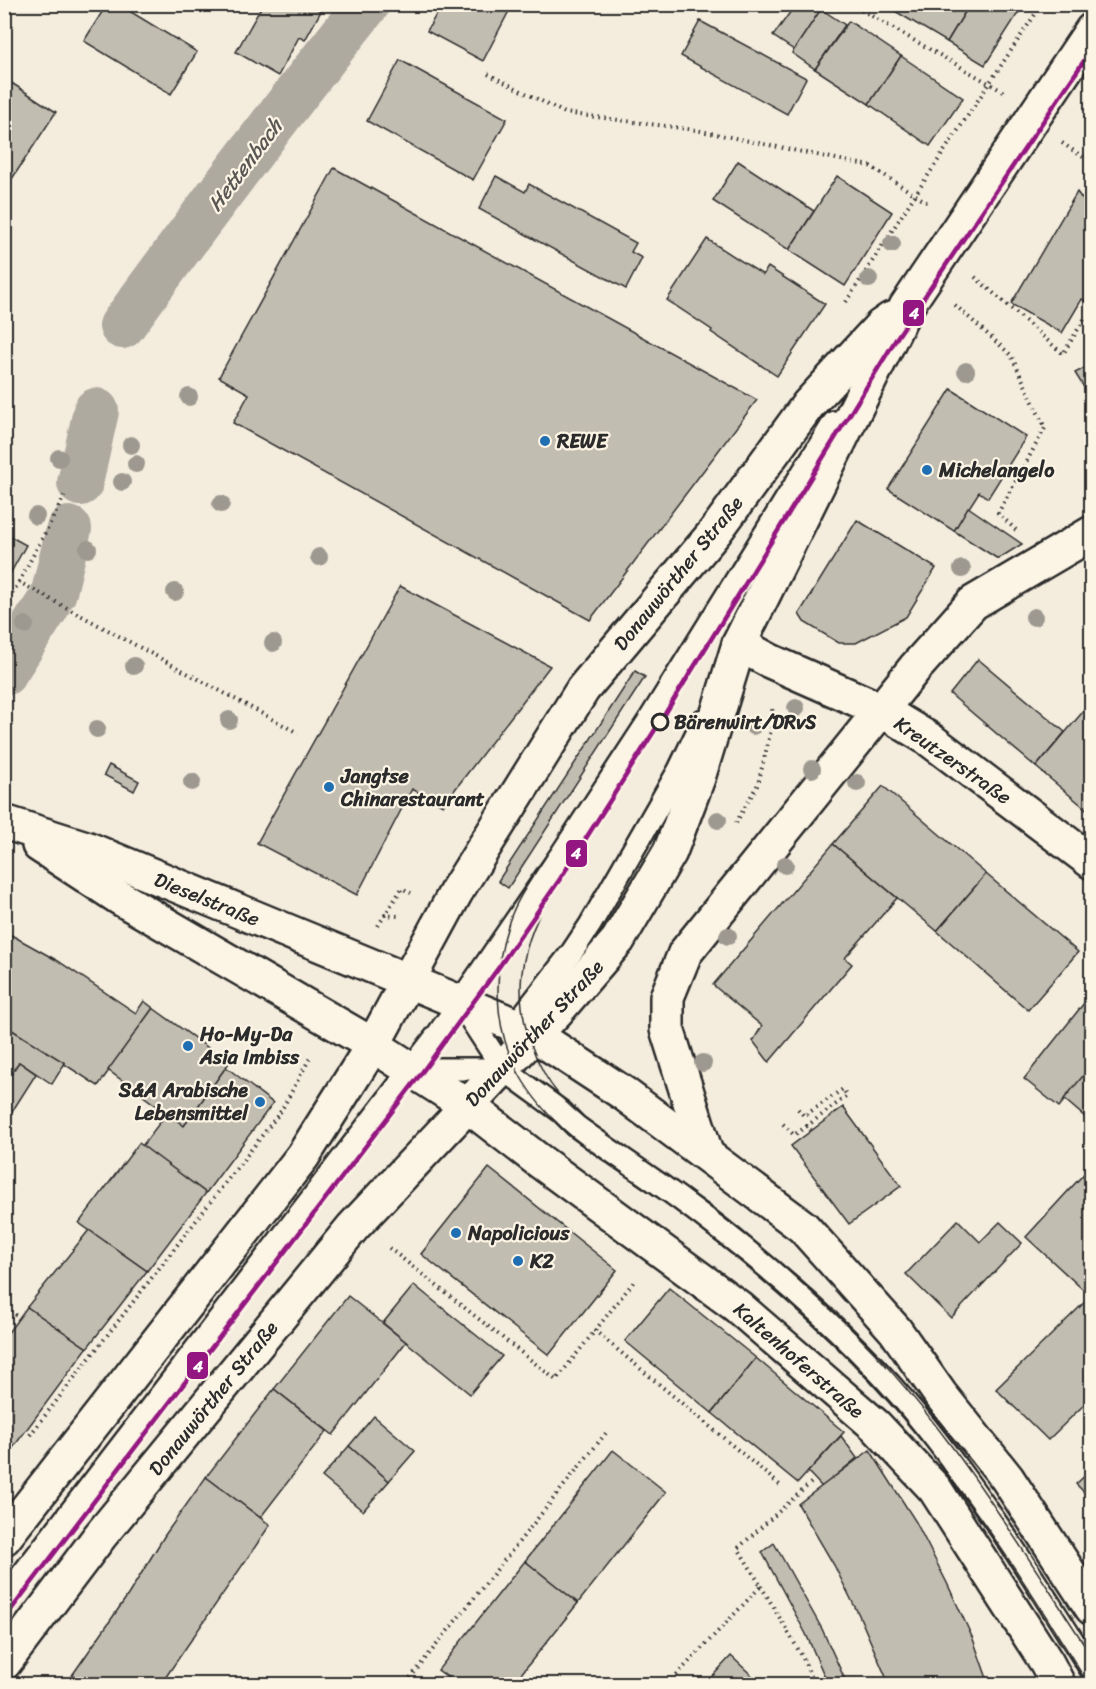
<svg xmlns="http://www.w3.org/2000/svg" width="1096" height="1689" font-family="Sriracha,sans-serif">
<rect width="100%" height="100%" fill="#f4edde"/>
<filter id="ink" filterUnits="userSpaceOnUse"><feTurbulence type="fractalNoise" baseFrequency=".0167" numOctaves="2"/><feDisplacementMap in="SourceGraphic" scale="12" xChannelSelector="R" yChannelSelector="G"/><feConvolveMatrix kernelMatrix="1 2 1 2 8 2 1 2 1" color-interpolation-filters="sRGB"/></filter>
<g filter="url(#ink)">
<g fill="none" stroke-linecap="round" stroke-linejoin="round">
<g stroke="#afaaa0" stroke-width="46">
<path d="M122,326C201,217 283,109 367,4"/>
<polyline points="80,483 96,411"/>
<polyline points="54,592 69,529"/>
<polyline points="4,673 47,606"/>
</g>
</g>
<g fill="#c2bdb1" stroke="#2b2b2b" stroke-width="1.5">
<polygon points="107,4 118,4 197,52 171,94 84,41"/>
<polygon points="263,4 317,4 315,8 321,11 305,40 299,37 278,76 236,52"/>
<polygon points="442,4 502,4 510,9 483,61 427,31"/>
<polygon points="796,4 810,4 820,11 794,50 773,36"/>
<polygon points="883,4 959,4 967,9 947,42"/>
<polygon points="959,4 1024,4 985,65 947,42 967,9"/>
<polygon points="821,9 845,25 815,69 792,53"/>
<polygon points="700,21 806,78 787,114 681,56"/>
<polygon points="849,21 901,56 869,104 815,69"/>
<polygon points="901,56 963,98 930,146 869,104"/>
<polygon points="400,60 507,119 473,180 367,121"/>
<polygon points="4,78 56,112 4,191"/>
<polygon points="738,161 814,211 789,250 713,201"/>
<polygon points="334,168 757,400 590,620 233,423 249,394 219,377"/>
<polygon points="496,176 525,192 529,184 636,243 631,252 642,258 626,289 479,209"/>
<polygon points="837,176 892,212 845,286 789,250"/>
<polygon points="1077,192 1092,212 1092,305 1082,299 1062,333 1011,304"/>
<polygon points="707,239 763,275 768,267 825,304 777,376 711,332 712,330 667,300"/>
<polygon points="1092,364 1092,400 1075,373"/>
<polygon points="951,389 1026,437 988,498 979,492 954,531 888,489"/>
<polygon points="968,507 1022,544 998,559 954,531"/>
<polygon points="857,520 936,568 906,617 856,643 839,643 804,622 799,614"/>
<polygon points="4,533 26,545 4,585"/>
<polygon points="400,586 550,666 443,805 412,789 357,895 257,843"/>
<polygon points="978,659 1065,732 1036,767 950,694"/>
<polygon points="635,671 645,677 508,888 498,881"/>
<polygon points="1092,701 1092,813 1091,813 1036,767"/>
<polygon points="109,765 139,781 134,791 104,775"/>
<polygon points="883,786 986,874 937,931 833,844"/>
<polygon points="833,844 897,898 845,958 852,964 769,1062 753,1041 762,1026 713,985"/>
<polygon points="986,874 1078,952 1028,1010 937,931"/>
<polygon points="4,931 58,961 136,1013 144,1001 153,1008 98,1086 4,1025"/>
<polygon points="1092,993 1092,1065 1059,1107 1024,1079"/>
<polygon points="153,1008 229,1063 184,1126 108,1070"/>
<polygon points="4,1025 65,1063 52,1084 19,1062 4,1085"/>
<polygon points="19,1062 36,1074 8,1118 4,1116 4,1085"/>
<polygon points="1092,1065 1092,1123 1064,1099"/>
<polygon points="226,1067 273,1103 206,1193 142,1146 167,1113 184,1126"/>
<polygon points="843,1107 901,1186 849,1224 791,1146"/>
<polygon points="139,1143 206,1193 147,1271 79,1223"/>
<polygon points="1092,1165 1092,1295 1090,1296 1026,1237"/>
<polygon points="489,1168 617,1270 549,1355 421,1254"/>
<polygon points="958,1220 980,1242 1000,1222 1022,1243 951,1318 906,1274"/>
<polygon points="89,1230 147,1271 87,1348 27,1307"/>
<polygon points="414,1285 502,1356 470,1394 383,1323"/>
<polygon points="669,1288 756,1358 712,1413 625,1341"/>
<polygon points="1092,1295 1092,1397 1048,1440 996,1389"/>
<polygon points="348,1296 406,1342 333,1435 274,1389"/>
<polygon points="27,1307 87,1348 4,1460 4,1338"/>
<polygon points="756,1358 844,1432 798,1483 712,1413"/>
<polygon points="274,1389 327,1431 260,1518 206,1477"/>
<polygon points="374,1416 415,1451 389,1481 349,1446"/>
<polygon points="841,1436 857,1458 822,1487 808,1472"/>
<polygon points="349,1446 389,1481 363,1511 322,1477"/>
<polygon points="613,1450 666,1492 578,1603 525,1561"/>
<polygon points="870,1450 916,1522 947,1583 973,1639 989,1684 889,1684 859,1615 834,1565 798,1504"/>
<polygon points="1091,1470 1092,1470 1092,1500 1076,1484"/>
<polygon points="206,1477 270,1525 161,1684 66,1684 128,1595 165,1535"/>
<polygon points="774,1543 822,1629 847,1684 828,1684 806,1634 762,1552"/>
<polygon points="525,1561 578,1603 513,1684 457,1684 438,1670"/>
<polygon points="731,1656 761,1684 705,1684"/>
</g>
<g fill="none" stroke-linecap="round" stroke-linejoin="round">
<defs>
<g id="service">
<path d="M460,1003L503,1069L562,1112L576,1126C610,1151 646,1174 680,1199C760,1258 838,1324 903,1399C973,1481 1034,1579 1092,1671"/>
<polyline points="512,1036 523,1015 572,952 590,925 679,770 703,720"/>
<polyline points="413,1069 503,1069"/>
<polyline points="4,1598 438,1034 562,853 651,717 834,422"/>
</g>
<g id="minor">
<polyline points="739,644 770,661 881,710 929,739 1092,862"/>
<polyline points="706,1153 667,1029 667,997 685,953 915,668 973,603 1092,533"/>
</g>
<g id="secondary">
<polyline points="4,822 86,848 527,1030 623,1093 803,1227 895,1330 940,1394 1007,1478 1092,1608"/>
<polyline points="39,845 120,898 373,1045 468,1106 538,1160 737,1306 876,1426 935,1489 1047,1663 1058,1684"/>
<polyline points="4,1538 303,1156 373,1045 456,892 583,689 715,532 808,405 881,326 891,319"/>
<polyline points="4,1663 100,1536 353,1227 556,1012 618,940 670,852 698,778 739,644 906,307 1092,30"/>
</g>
</defs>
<use href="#service" stroke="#2b2b2b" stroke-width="26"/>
<use href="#minor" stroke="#2b2b2b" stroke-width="38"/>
<use href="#secondary" stroke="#2b2b2b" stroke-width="38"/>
<g stroke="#2b2b2b" stroke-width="4" stroke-dasharray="1.5 4.5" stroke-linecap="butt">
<polyline points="851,4 1004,92"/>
<polyline points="488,74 565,113 696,130 870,166 928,203"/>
<polyline points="1062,143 1092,163"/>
<polyline points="975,277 1063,354 1086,316"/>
<polyline points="846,302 915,195 1042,4"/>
<polyline points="955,305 1011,355 1045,428 998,513 1018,532"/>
<polyline points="19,582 65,495"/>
<polyline points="4,609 19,582 298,733"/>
<polyline points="736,823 758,784 773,722 772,706"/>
<polyline points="384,915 398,916"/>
<polyline points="378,926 402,888 411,893"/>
<polyline points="798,1109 804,1116 843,1089 847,1096 807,1126"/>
<polyline points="783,1124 794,1135 807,1126 811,1130"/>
<polyline points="389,1248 556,1380 635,1280"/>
<polyline points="4,1309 19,1317"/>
<polyline points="594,1330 781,1486"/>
<polyline points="30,1435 281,1111 311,1056"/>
<polyline points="761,1586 802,1656 814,1684"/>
<polyline points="410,1678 606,1433"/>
<polyline points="668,1684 761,1586 738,1548 814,1480"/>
</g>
<use href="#service" stroke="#fcf5e5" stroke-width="21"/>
<use href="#minor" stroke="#fcf5e5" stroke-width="33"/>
<use href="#secondary" stroke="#fcf5e5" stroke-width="33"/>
<g stroke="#2b2b2b" stroke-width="1.5">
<path d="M546,856C533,877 517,898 509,922C493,970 493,1029 519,1074C553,1136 617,1168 672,1208C721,1244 768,1284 813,1325C926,1429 1009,1554 1088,1684"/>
<path d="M560,879C517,943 506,1005 545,1075C564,1109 597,1126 628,1148C659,1170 690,1191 720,1213C758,1242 793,1275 828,1307C937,1406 1012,1534 1092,1656"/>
</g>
<defs>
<polyline id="tram-1" points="4,1619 420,1075 499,967 560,879 660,722 898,336 1092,49"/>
</defs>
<use href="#tram-1" stroke="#fcf5e5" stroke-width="9"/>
<use href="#tram-1" stroke="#941680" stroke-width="4.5"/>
</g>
<g fill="#9d9990">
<circle cx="892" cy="244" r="9"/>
<circle cx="869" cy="279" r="9"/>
<circle cx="966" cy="371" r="9"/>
<circle cx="189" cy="397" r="9"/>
<circle cx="131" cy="445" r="9"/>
<circle cx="59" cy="458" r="9"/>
<circle cx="136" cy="464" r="9"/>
<circle cx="122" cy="482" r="9"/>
<circle cx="221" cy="504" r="9"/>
<circle cx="36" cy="516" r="9"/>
<circle cx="88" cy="549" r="9"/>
<circle cx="319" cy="557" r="9"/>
<circle cx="962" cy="569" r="9"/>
<circle cx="175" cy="592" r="9"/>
<circle cx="1034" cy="617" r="9"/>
<circle cx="25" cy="625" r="9"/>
<circle cx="273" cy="643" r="9"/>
<circle cx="134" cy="666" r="9"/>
<circle cx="796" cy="708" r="9"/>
<circle cx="229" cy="720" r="9"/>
<circle cx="753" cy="726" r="9"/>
<circle cx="97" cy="729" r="9"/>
<circle cx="812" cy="769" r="9"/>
<circle cx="192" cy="782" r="9"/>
<circle cx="857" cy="783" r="9"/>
<circle cx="718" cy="820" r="9"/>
<circle cx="785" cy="865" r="9"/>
<circle cx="728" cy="936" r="9"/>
<circle cx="703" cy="1063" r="9"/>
</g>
</g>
<g fill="#1f6fb2" stroke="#fcf5e5" stroke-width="2">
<circle cx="545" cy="441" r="6"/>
<circle cx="927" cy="470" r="6"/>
<circle cx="329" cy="787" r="6"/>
<circle cx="188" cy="1046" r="6"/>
<circle cx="260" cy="1102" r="6"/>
<circle cx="456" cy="1233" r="6"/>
<circle cx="518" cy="1261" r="6"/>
</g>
<circle fill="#fcf5e5" stroke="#2b2b2b" stroke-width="3" cx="660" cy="722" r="8"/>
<g text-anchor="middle" stroke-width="4.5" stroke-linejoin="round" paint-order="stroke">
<g font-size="20" font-weight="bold" fill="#2b2b2b" stroke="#fcf5e5" text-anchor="start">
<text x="557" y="448">REWE</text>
<text x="939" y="477">Michelangelo</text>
<text x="341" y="783">Jangtse<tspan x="341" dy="23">Chinarestaurant</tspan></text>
<text x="200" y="1041">Ho-My-Da<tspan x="200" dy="23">Asia Imbiss</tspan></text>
<text x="248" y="1097" text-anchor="end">S&amp;A Arabische<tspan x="248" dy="23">Lebensmittel</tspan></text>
<text x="468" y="1240">Napolicious</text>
<text x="530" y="1268">K2</text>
</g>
<g font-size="20" fill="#2b2b2b" stroke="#fcf5e5">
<text transform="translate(678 573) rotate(-51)" y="7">Donauwörther Straße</text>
<text transform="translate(953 760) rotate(35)" y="7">Kreutzerstraße</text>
<text transform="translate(207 899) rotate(22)" y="7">Dieselstraße</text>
<text transform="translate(534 1033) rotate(-47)" y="7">Donauwörther Straße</text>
<text transform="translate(799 1360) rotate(41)" y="7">Kaltenhoferstraße</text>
<text transform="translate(213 1398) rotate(-51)" y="7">Donauwörther Straße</text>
</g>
<g font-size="20" font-weight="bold" fill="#2b2b2b" stroke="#fcf5e5" text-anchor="start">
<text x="674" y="729">Bärenwirt/DRvS</text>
</g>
<g font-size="21" font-style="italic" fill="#595754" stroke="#fcf5e5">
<text transform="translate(245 165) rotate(-53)" y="7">Hettenbach</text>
</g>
</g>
<g stroke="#fcf5e5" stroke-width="2">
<rect x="902" y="299" width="23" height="28" rx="6" fill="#941680"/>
<rect x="565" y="839" width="23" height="29" rx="6" fill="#941680"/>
<rect x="186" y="1351" width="23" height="29" rx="6" fill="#941680"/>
</g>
<g font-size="16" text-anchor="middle" font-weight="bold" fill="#fff">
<text x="914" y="319">4</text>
<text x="576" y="859">4</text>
<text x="198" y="1372">4</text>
</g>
<rect width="1096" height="1689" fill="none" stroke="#fcf5e5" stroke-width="24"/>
<rect x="12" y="12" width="1072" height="1665" fill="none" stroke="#2b2b2b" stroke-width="2" filter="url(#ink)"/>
</svg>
